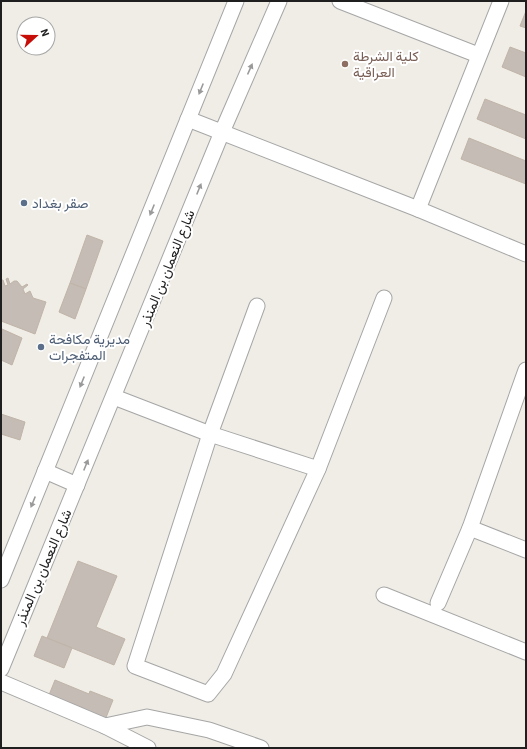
<svg xmlns="http://www.w3.org/2000/svg" width="527" height="749" font-family="'Source Sans 3',Vazirmatn,sans-serif">
<rect width="100%" height="100%" fill="#efede6"/>
<g fill="#c4bcb5" stroke="#c1b4a8">
<polygon points="526,11 526,28 520,26"/>
<polygon points="510,47 526,53 526,77 502,67"/>
<polygon points="485,99 526,115 526,139 477,119"/>
<polygon points="469,138 526,161 526,184 461,159"/>
<polygon points="87,235 103,241 86,289 70,283"/>
<polygon points="8,278 10,284 14,281 17,281 22,287 27,284 28,285 23,289 25,294 30,291 33,298 46,302 35,334 1,321 1,280 3,280 5,286 8,285 6,279"/>
<polygon points="70,283 86,289 75,319 59,312"/>
<polygon points="2,329 22,338 12,365 1,360"/>
<polygon points="1,414 25,422 20,440 1,434"/>
<polygon points="78,561 117,576 96,627 125,639 114,665 47,638"/>
<polygon points="42,636 72,648 64,668 34,656"/>
<polygon points="55,680 89,694 90,691 113,700 105,720 83,711 84,708 49,695"/>
</g>
<g fill="none" stroke-linecap="round" stroke-linejoin="round">
<defs>
<g id="street">
<polyline points="340,1 478,55"/>
<polyline points="188,119 418,209 526,254"/>
<polyline points="418,209 501,1"/>
<polyline points="257,306 210,434 135,666 208,694 224,674 318,469 384,298"/>
<polyline points="526,370 470,528 526,550"/>
<polyline points="114,397 210,434 318,469"/>
<polyline points="45,471 77,485"/>
<polyline points="1,580 236,1"/>
<polyline points="384,595 526,652"/>
<polyline points="438,603 470,528"/>
<polyline points="1,669 222,132 279,1"/>
<polyline points="1,682 105,726 148,748"/>
<polyline points="105,726 147,717 209,730 261,748"/>
</g>
</defs>
<use href="#street" stroke="#a6a6a6" stroke-width="17"/>
<use href="#street" stroke="#fff" stroke-width="15"/>
</g>
<defs><path id="oneway-solid" d="M-6-.8H1V-3.2L6.5 0L1 3.2V.8H-6Z"/></defs>
<g fill="#9a9a9a">
<use href="#oneway-solid" transform="translate(250 69) rotate(-66)"/>
<use href="#oneway-solid" transform="translate(201 89) rotate(112)"/>
<use href="#oneway-solid" transform="translate(199 189) rotate(-68)"/>
<use href="#oneway-solid" transform="translate(152 210) rotate(112)"/>
<use href="#oneway-solid" transform="translate(82 382) rotate(112)"/>
<use href="#oneway-solid" transform="translate(86 465) rotate(-68)"/>
<use href="#oneway-solid" transform="translate(33 502) rotate(112)"/>
</g>
<circle fill="#8d6e63" stroke="#fff" stroke-width="1.5" cx="345" cy="64" r="4"/>
<g fill="#5c6f8a" stroke="#fff" stroke-width="1.5">
<circle cx="24" cy="203" r="4"/>
<circle cx="41" cy="347" r="4"/>
</g>
<g text-anchor="middle" stroke-width="4" stroke-linejoin="round" paint-order="stroke">
<g font-size="14" fill="#785e54" stroke="#fff" text-anchor="start">
<text x="353" y="61">كلية الشرطة<tspan x="353" dy="16">العراقية</tspan></text>
</g>
<g font-size="14" fill="#4e5e75" stroke="#fff" text-anchor="start">
<text x="32" y="208">صقر بغداد</text>
<text x="49" y="344">مديرية مكافحة<tspan x="49" dy="16">المتفجرات</tspan></text>
</g>
<g font-size="14" fill="#1f1f1f" stroke="#fff">
<text transform="translate(167 268) rotate(-68)" y="5">شارع النعمان بن المنذر</text>
<text transform="translate(43 567) rotate(-67)" y="5">شارع النعمان بن المنذر</text>
</g>
</g>
<rect width="527" height="749" fill="none" stroke="#1f1f1f" stroke-width="4"/>
<g transform="translate(36 36) rotate(69)"><circle r="19" fill="#ffffff" stroke="#a5a5a5"/>
<path d="M0-3L7 15L0 10L-7 15Z" fill="#c70d07"/>
<text y="-6" font-size="11" font-weight="bold" text-anchor="middle" fill="#1f1f1f">N</text>
</g>
</svg>
